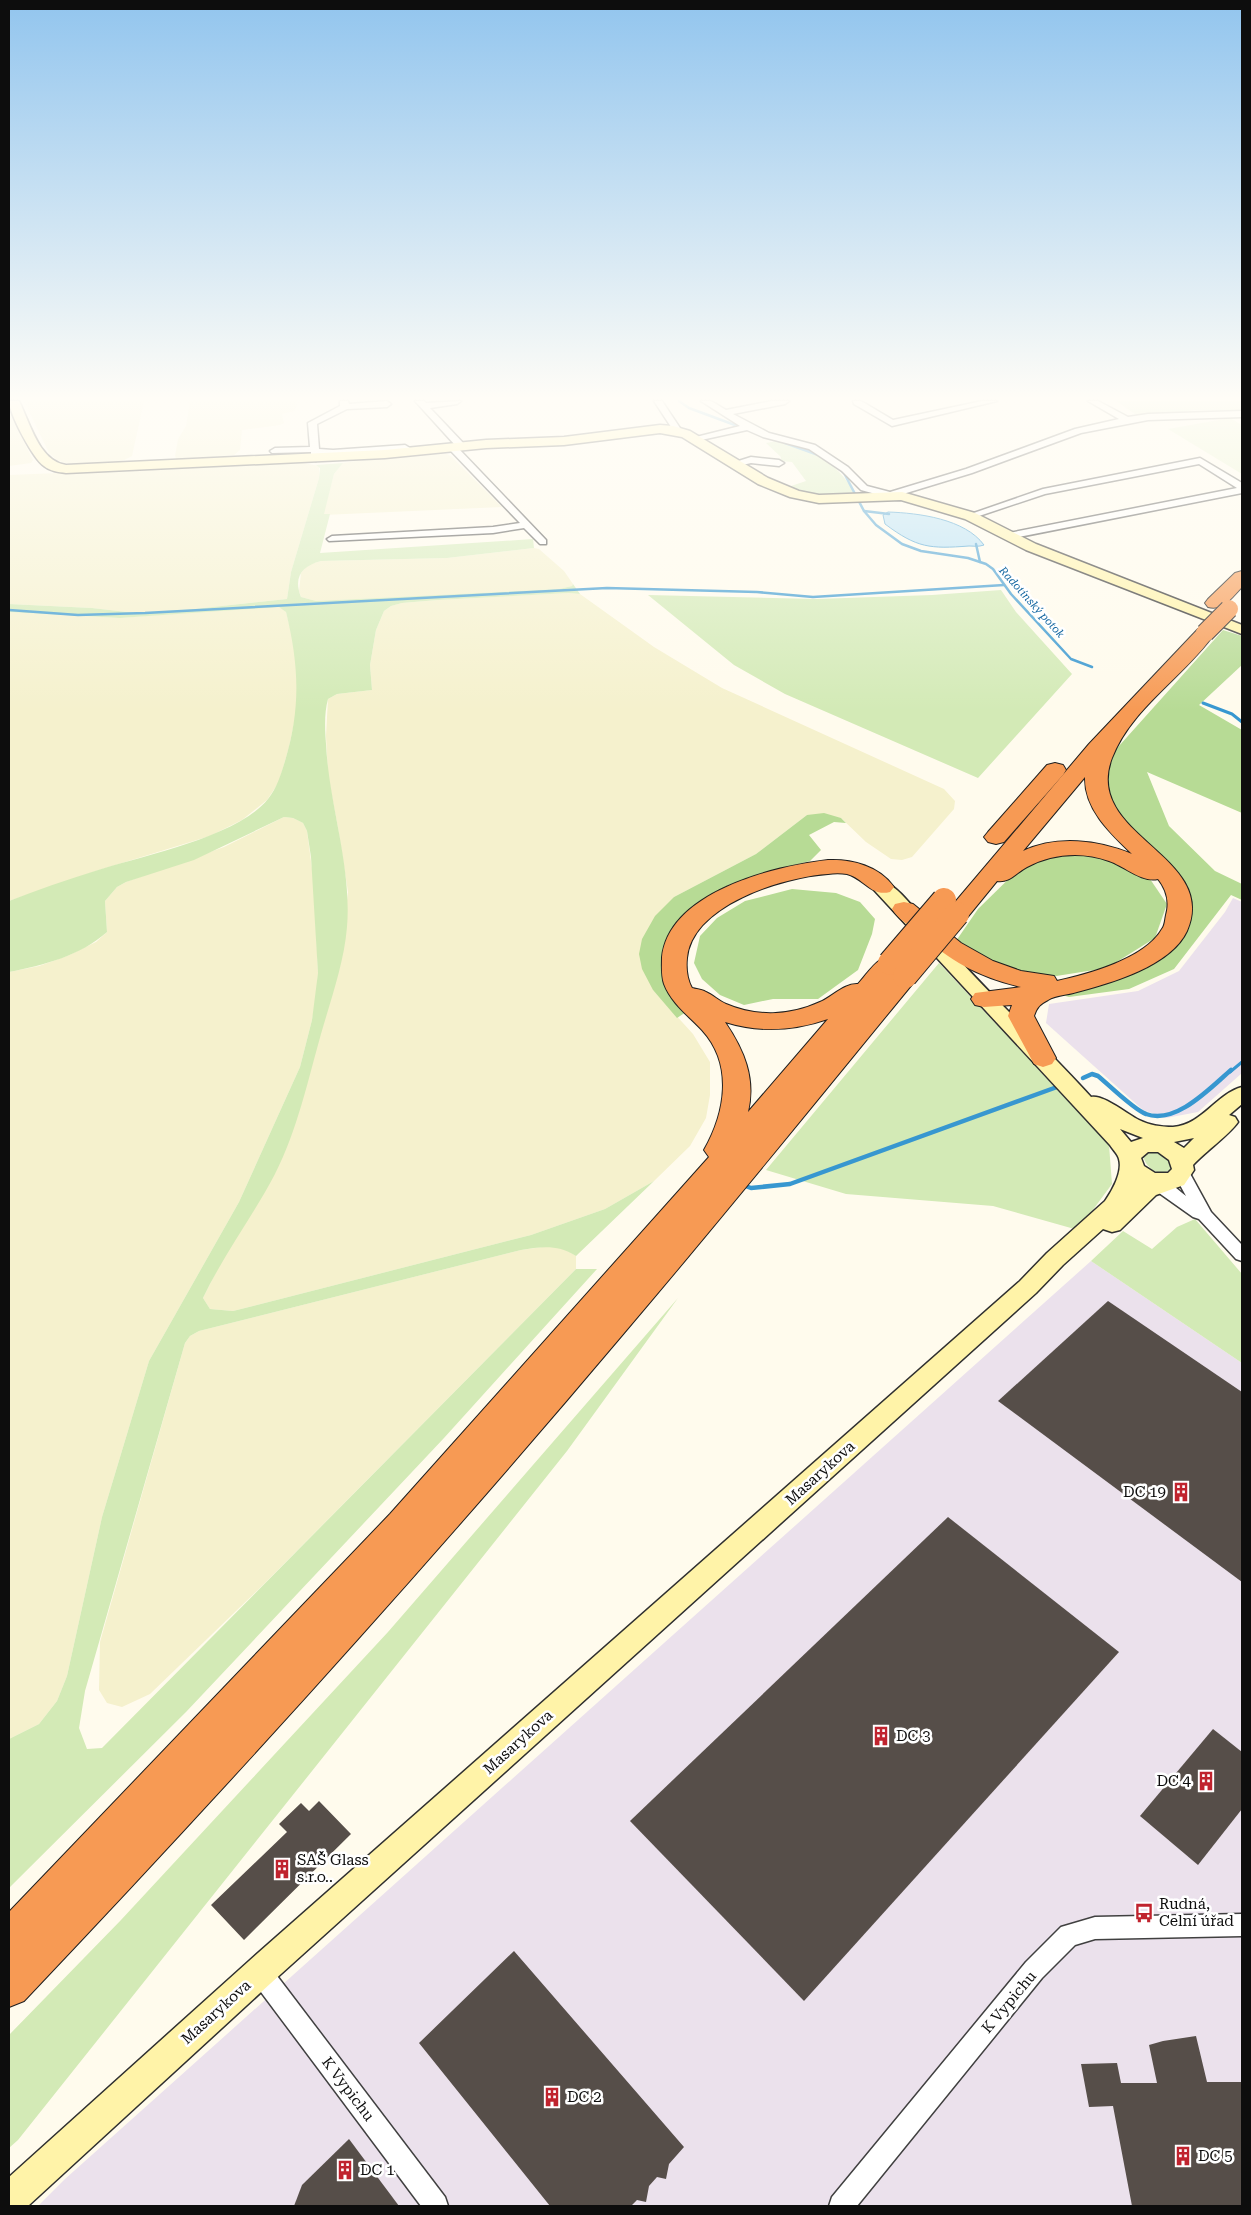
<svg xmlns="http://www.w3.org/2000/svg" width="1251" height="2215" font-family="'Roboto Serif',serif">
<rect width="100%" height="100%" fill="#fffbed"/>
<g fill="#ebe1ec">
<polygon points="1233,898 1242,902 1242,1073 1198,1112 1166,1118 1143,1110 1046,1023 1049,1004 1138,991 1179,971 1225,912"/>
<polygon points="1091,1261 1242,1363 1242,2206 38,2206 65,2179"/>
</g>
<g fill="#f5f1cd">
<polygon points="24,401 144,401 132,456 120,462 84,464 65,463 57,460 49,453"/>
<polygon points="190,401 297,401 297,406 294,411 282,414 284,423 280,425 242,430 240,450 234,455 177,460 175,456 178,439 186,426"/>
<polygon points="9,412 33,460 31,463 9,466"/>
<polygon points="440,454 447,454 452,457 502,507 323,515 334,474 343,463 356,461"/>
<polygon points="303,463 319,466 319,478 291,572 287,599 194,609 136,613 92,608 9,604 9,475"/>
<polygon points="534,548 539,549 564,571 573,584 572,586 559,589 316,601 301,597 299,591 301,573 307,565 321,561 447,558"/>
<polygon points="569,593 580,594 654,647 722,688 944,789 955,801 954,809 912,857 902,860 891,859 866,842 841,818 807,815 756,854 674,897 653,990 693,1034 710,1062 710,1095 706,1118 690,1146 654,1181 605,1209 531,1235 233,1311 210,1309 203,1298 219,1266 275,1173 291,1135 338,973 348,892 338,828 328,775 326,736 328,699 337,694 372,690 370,665 376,630 384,611 391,606 402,603 438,600"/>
<polygon points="275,606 283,608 286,612 293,639 298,681 297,709 289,747 279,782 267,800 242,820 210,836 96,871 9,901 9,612 120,618"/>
<polygon points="284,817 293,818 303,823 307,831 314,884 318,973 317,993 312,1020 300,1067 239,1202 149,1361 102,1517 67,1676 57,1701 39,1724 9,1739 9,972 39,966 67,956 96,942 107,932 105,901 117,887 126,882 224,847"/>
<polygon points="549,1246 565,1249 576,1256 576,1269 264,1584 150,1694 122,1707 107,1703 99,1690 100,1642 185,1343 190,1336 199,1331 521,1250"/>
</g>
<g fill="#d3eab6">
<polygon points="1116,401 1242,401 1242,411 1194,410 1159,416 1135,414"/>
<path d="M777,441C814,452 834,459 855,493L815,495L785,488L806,481L792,462L780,461L781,457L766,443Z"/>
<path d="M343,463L334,474L324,514H330L320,553L533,539L534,548L447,558L321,561C302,566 293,577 301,597L316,601L559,589L572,586L573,584L580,594L569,593L438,600L402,603L391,606L384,611L376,630L370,665L372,690L337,694L328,699C324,713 325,730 326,744C329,805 352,866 347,927C344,963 331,999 321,1034C308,1080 297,1131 275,1174C253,1216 224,1254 203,1298L210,1309L233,1311L531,1235L605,1209L654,1181L576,1256C557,1244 541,1247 521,1250L199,1331L190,1336L185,1343L85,1691L79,1728L87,1749L102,1748L576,1269H597L444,1438L186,1712L9,1888V1739L39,1724L57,1701L67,1676L102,1517L149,1361L239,1202L300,1067L312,1020L318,973L311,857L307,831L303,823L293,818L284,817L194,860L126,882L117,887L105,901L107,932C80,956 44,965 9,972V901C37,890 66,880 95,871C141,856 238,837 268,799C277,788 281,774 285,761C301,708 299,665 286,612L279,607L120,618L9,612V604L92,608L136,613L194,609L287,599L291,572L319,478L320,468L316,465Z"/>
<polygon points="1001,590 1016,612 1072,674 978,778 785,694 734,665 648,595 817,599 932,595"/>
<polygon points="939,963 1109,1145 1112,1184 1078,1230 993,1206 846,1194 766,1170"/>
<path d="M1155,1150L1169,1156L1173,1168C1160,1178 1147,1170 1143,1156L1145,1152Z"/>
<polygon points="1195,1219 1242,1274 1242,1363 1091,1261 1123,1231 1152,1249 1177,1227"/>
<polygon points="678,1298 567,1451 18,2140 9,2148 9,2035 121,1920 388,1632"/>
</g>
<g fill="#b7db95">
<polygon points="1223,630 1242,636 1242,665 1199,705 1242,730 1242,813 1147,772 1169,826 1215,871 1242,884 1242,900 1231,895 1174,969 1129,989 1069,997 1058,994 1157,963 1186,933 1189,915 1111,812 1102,788 1110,756"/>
<polygon points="824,813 841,818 846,823 834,822 809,835 821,850 810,861 763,873 729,885 699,902 679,921 665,946 663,965 689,1010 677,1018 653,990 642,969 639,954 642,939 655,916 674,897 756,854 807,815"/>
<polygon points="1072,851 1116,860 1150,879 1167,904 1155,938 1107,968 1050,977 1000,970 956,941 978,909 1028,860"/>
<polygon points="792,889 836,893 860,902 875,919 872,934 858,970 818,999 773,999 744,1005 720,995 702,979 694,963 700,936 717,918 745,901"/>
</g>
<polygon fill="#e4f1c8" points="1230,418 1242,425 1242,474 1168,429"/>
<path fill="#b1dff7" stroke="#3797d0" d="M888,512C919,513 965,519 984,545C978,547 975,546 969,546C930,549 917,548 885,524L883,515Z"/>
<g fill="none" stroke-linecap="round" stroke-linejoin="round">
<g stroke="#3797d0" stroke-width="2.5">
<polyline points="679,401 689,408 743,428"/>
<polyline points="785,443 821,456"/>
<polyline points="837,467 844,473 864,511 876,525 902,544 921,551 968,558 986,564 993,569 1011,594 1071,659 1092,667"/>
<polyline points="864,511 889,514"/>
<polyline points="976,544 980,562"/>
<polyline points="9,610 78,615 145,613 607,588 757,592 813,597 1004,585"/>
</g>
<g stroke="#3797d0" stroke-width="3">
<polyline points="1203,703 1232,714 1242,722"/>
<polyline points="1230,1072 1242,1062"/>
</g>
<g stroke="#3797d0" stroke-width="4.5">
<path d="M1083,1078L1092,1074L1098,1076C1109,1085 1134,1110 1146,1114C1176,1125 1210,1088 1231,1070"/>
<polyline points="743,1185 751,1188 790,1184 1057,1087"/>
</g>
</g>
<g fill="#564e49">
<polygon points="1108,1301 1242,1392 1242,1582 998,1401"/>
<polygon points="948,1517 1119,1652 804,2001 630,1821"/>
<polygon points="1213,1729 1242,1752 1242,1809 1198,1865 1140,1816"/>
<polygon points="319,1801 351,1834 244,1940 211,1905 287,1832 279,1824 301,1803 309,1811"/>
<polygon points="514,1951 684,2147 669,2164 666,2179 657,2177 649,2186 646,2202 637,2200 631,2206 550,2206 419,2043"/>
<polygon points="1196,2036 1207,2082 1242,2082 1242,2206 1132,2206 1113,2106 1089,2107 1081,2064 1117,2063 1121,2083 1157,2083 1149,2045 1163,2041"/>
<polygon points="349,2139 399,2206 294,2206 302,2185"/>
</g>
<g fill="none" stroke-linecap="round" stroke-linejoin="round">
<defs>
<g id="minor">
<polygon points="340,401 348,401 349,404 387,401 391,404 387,407 347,409 317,424 319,449 333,450 405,445 410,448 408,450 333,456 320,454 321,458 316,461 311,458 311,452 272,453 270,451 275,448 310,447 308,423 340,406"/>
<polygon points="415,401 424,401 426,403 461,401 457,404 430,408 466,446 458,448 546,540 546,544 540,544 524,528 493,533 329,541 327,539 332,536 493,527 520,523 449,449 449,445 455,445"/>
<polygon points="654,401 662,401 682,431 681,433 675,433"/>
<polygon points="701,401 711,401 726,410 772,401 789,401 785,404 733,414 769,433 815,445 848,467 867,486 890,492 966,469 1075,429 1119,419 1088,401 1098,401 1128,417 1148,414 1242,411 1242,417 1148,420 1081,433 972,473 890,498 861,490 842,471 809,449 763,437 747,430 692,442 692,438 740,426"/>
<polygon points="853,401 861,401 893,420 982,401 997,401 892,426 854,404"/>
<polygon points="751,457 779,460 784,463 779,466 751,463 734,467 729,464"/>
<polygon points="1200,458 1242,483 1242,493 1009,539 1004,536 1009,533 1237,488 1199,464 1045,494 970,519 965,516 1043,489"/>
<path d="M1182,1168L1188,1170L1211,1212L1242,1245V1261L1236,1259L1199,1219L1193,1217L1152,1188L1150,1182L1152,1178C1164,1175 1176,1189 1186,1196L1174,1174L1176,1170Z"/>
<polygon points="1242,1914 1242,1936 1095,1939 1075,1945 1042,1978 857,2206 829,2206 832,2197 1026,1962 1061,1927 1095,1917"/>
<polygon points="260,1961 268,1964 445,2197 448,2206 421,2206 252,1980 249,1972 252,1964"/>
</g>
<g id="secondary">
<path d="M9,401H19C30,423 39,461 66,465L385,450L486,440L564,437L660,425L673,426L690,431L768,478L799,491L819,495L902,492L975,513L1036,544L1242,625V634L1026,550L965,519L901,500L819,503L790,497L758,484L682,437L660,433L564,445L486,448L385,458L66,473C58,472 50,471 44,466C33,459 9,413 9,401Z"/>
<path d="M882,881C898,885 917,913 928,925C979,985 1038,1039 1091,1097C1103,1094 1127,1114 1139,1120C1149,1125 1161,1127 1173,1127C1202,1125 1216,1094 1242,1087V1104L1229,1115L1235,1117L1238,1122C1230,1134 1205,1152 1193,1165L1194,1170L1184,1185L1156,1195L1120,1230L1112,1232L1103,1229L1063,1265L1036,1293L271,1983L28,2206H9V2177L249,1961L1020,1281L1047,1253L1105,1201C1112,1191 1123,1172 1119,1159C1118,1154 1113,1150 1110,1145L875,891L873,887L875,883ZM1120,1129L1143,1138L1131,1142ZM1194,1138L1184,1148L1174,1142ZM1148,1152H1158L1169,1160L1172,1169L1168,1173H1155L1144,1166L1141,1158Z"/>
</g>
<g id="motorway">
<path d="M1242,571V587C1232,597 1224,611 1208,607L1205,603L1208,599L1235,573Z"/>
<path d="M1205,627L1212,629L1215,633C1184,677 1132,707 1112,758C1082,836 1220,855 1187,931C1171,966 1111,983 1077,992C1068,995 1056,995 1048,1000C1040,1004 1037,1007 1034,1016L1056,1058L1052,1064L1043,1067L1034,1064L1008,1016L1012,1005L984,1007L975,1005L971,999L975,993L1021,987C976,976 953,962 918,933C909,925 898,919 892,909L895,904L904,902L913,904L961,943L993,961L1021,971L1054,976L1057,981C1088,974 1145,959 1162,929C1165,926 1165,919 1166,915C1170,901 1166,889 1158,879C1142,883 1124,866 1109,861C1098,857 1086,855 1075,855C1058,855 1042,859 1027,867C1017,872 1010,883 997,881L966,919L957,921L948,919L945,914L1089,744L1198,629ZM1085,777C1084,809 1110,833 1132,854C1098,840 1057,835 1023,851Z"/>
<polygon points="1055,763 1063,765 1066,770 1063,775 1004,842 996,844 988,842 984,837 988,832 1047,765"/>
<path d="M828,860C852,859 879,866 894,887L890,892C871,897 865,879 847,874C841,873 834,873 828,874C783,877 692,905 687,958C686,968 687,979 692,988C695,989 701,989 706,992C713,995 719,1001 726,1004C756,1017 790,1016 820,1002C832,997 844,983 858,984C870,971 879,952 899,957L903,963L898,970L905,968L914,970L918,976L914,982C818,1099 722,1218 624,1333C431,1562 230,1784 24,2001L9,2007V1912L390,1514L709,1157L704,1150C725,1113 734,1065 702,1030C689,1016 671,1003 664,984C661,975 662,966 662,957C669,892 774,866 828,860ZM828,1019L748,1112C756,1078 744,1050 725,1022C760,1033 793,1031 828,1019Z"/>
</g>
</defs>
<use href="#minor" stroke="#404040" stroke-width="3"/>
<use href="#secondary" stroke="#2f2f2f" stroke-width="3"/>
<use href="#motorway" stroke="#1e1e1e" stroke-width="2"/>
<use href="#minor" fill="#fff" fill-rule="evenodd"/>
<use href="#secondary" fill="#fff3a8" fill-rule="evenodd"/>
<use href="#motorway" fill="#f79a54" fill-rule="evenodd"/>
<defs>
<polyline id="motorway-bridge-far1" points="1205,633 1229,609"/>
<g id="motorway-bridge">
<polyline points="890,963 944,900"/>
<polyline points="905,976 957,914"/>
</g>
</defs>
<use href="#motorway-bridge-far1" stroke="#1e1e1e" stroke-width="20" stroke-linecap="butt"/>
<use href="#motorway-bridge" stroke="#1e1e1e" stroke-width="26" stroke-linecap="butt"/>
<use href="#motorway-bridge-far1" stroke="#f79a54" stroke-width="18"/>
<use href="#motorway-bridge" stroke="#f79a54" stroke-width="24"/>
</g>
<linearGradient id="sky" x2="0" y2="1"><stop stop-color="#92c5ee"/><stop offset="0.56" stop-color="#fffdf7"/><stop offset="1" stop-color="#fffdf7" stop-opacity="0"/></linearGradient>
<rect width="1251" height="711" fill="url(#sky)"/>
<defs>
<symbol id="building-bare" viewBox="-9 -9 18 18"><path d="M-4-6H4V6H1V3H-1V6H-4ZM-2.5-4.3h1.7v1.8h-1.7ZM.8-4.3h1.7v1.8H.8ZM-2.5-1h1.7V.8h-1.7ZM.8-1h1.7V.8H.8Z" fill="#c0232e" stroke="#fff" stroke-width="2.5" paint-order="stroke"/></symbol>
<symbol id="bus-bare" viewBox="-9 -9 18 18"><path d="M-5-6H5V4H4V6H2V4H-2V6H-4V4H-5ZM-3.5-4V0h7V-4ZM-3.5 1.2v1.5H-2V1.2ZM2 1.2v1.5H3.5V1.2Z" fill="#c0232e" stroke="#fff" stroke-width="2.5" paint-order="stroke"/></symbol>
</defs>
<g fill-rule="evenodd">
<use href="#building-bare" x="1167" y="1478" width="28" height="28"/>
<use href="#building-bare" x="867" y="1722" width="28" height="28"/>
<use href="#building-bare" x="1192" y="1767" width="28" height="28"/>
<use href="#building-bare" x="268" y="1855" width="28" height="28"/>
<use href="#bus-bare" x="1130" y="1899" width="28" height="28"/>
<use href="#building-bare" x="538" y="2083" width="28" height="28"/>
<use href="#building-bare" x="1169" y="2142" width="28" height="28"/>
<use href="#building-bare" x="331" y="2156" width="28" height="28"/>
</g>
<g text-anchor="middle" stroke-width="5" stroke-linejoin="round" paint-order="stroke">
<g font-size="11" font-style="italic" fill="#1467a1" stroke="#fff">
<text transform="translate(1032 602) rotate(48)" y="4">Radotínský potok</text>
</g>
<g font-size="15" fill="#0d0d0d" stroke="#fff">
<text transform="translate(820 1473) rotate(-42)" y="5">Masarykova</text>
<text transform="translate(518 1742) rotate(-42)" y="5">Masarykova</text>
<text transform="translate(1009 2002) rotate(-50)" y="5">K Vypichu</text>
<text transform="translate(216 2012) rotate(-42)" y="5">Masarykova</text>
<text transform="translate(348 2089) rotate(53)" y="5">K Vypichu</text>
</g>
<g font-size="15" fill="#0d0d0d" stroke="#fff" text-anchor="start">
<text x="1166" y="1497" text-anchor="end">DC 19</text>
<text x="896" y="1741">DC 3</text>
<text x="1191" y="1786" text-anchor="end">DC 4</text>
<text x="297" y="1865">SAŠ Glass<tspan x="297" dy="17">s.r.o..</tspan></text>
<text x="1159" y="1909">Rudná,<tspan x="1159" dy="17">Celní úřad</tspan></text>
<text x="567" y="2102">DC 2</text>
<text x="1198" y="2161">DC 5</text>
<text x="360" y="2175">DC 1</text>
</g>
</g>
<rect width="1251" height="2215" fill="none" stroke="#0d0d0d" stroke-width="20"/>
</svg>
